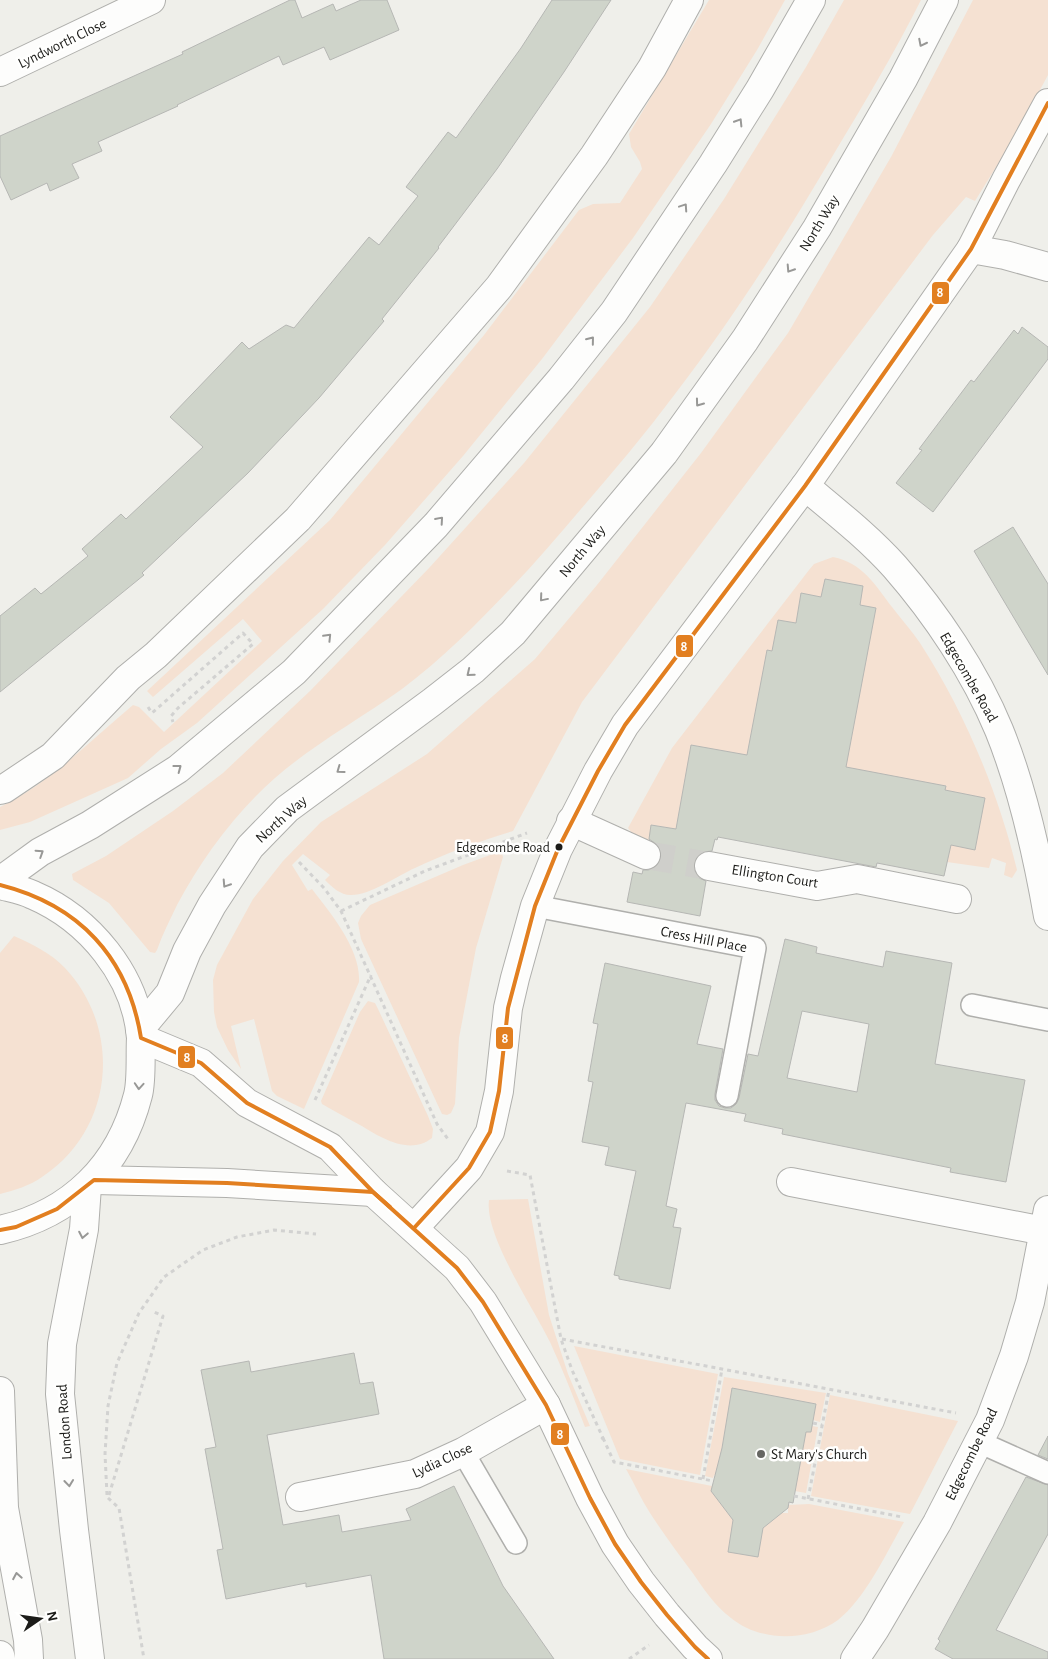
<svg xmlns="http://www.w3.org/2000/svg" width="1048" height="1659" font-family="'Alegreya Sans',sans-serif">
<rect width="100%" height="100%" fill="#efefea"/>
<g fill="#f5e1d2">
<path d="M709,0H785L757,50L711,124L633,238L542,359L463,456L385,545L323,609L197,723L161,749L128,778L30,822L0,830V807C50,783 91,740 133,705L139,707L164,732L262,641L243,619L153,697L147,691L330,520L484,335L579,210L593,204L620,203L642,169L640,162L631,147L629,134Z"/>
<path d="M844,0H921C894,54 863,105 832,157C784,238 733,319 675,394C645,434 613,472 581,509C558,536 535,563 511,588C477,624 441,660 402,689C360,719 314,744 275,778C235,813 202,858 177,905C170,920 162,935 157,950L155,953L150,952L109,903L73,880L72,874L106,856L173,811L223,773L258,740L310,691L430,567L524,463L650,307L724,199L806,67Z"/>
<path d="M973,0H1048V75L1014,138L975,201L966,197L933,235L582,702L513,831C480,841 446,853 415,868C397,876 371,895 351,895C340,895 332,887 325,880L330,875L303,854L292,865L308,891L312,889C331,914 361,949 359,982L304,1109L277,1096L272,1091L254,1019L231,1026L241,1069L228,1050L217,1027L214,1012L213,980L217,965L253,899L283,861L321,822L427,754L535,659L597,585L701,453L788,333L891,157Z"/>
<path d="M833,557C863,563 875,585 892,607C901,619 912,631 920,643C964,711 998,791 1017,870L1012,878L1004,875L1006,863L992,858L989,868L947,862L950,845L984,798L945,790L946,786L839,772L875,608L860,605L863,586L825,579L821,597L801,593L796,623L778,620L753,757L692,745L676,829L652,825L649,840L632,833L628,828L672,748L809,570L814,564Z"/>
<polygon points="501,851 503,857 476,948 459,1038 455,1104 451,1113 447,1115 442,1114 361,939 358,923 361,916 370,905 463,865"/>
<path d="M14,936C32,944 51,953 65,968C123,1030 114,1130 42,1177C29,1186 15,1190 0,1194V953Z"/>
<path d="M368,1001L375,1003L378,1009L428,1116L433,1129L432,1138C409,1156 380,1137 360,1125C347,1118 334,1111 322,1104L321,1101L360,1012Z"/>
<path d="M528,1199L549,1315L568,1374L590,1426L585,1427C574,1399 563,1370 550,1342C534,1309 484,1235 489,1200Z"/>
<polygon points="574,1346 718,1374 700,1475 620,1459"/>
<polygon points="724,1377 826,1393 820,1422 813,1420 816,1404 732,1389 717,1476 714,1475 713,1478 705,1476"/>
<polygon points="830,1395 958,1421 910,1514 811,1496"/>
<polygon points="812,1426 818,1427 806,1493 795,1491 806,1432"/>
<path d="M626,1469L712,1486V1488L718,1489L717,1498L733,1520L729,1552L758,1557L763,1528L782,1513H788V1505L809,1504L904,1522C887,1552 865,1599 838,1620C808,1642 760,1642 731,1618C715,1606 703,1588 692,1572C677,1552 663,1533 650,1513C641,1499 634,1483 626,1469Z"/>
</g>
<g fill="#cfd4ca" stroke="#b6b7b4" fill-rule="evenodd">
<polygon points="290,0 295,0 302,18 333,4 336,11 361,0 387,0 399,30 330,60 324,47 283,65 279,56 177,105 178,106 98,142 102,151 72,164 79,178 50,191 47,183 11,200 0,176 0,136 183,54 182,52"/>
<polygon points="552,0 611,0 564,72 497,169 438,247 439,248 382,319 384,321 319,398 248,473 142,573 144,575 0,692 0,616 35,588 41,594 88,556 82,549 121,514 126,519 203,447 170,417 242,342 249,349 286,325 294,328 369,237 379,245 418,196 406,187 448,132 456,138 521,48"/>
<polygon points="1022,327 1048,347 1048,359 933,512 896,483 922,450 919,449 971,380 974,382 1014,330 1018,334"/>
<polygon points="1013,527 1048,584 1048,675 974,551"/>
<polygon points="825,579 863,586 860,605 876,608 846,767 946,786 945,790 985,798 975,850 951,845 944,876 877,863 876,867 718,837 717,840 715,839 712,851 703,852 697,856 694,863 694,872 699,878 706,881 700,916 627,902 633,872 642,874 643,870 648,870 655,868 660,861 662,854 659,846 649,839 651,825 676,829 691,745 747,755 767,650 772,651 778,620 796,623 801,593 821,597"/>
<path d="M785,939L817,947L816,953L883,967L886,951L952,963L935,1064L1025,1080L1006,1182L950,1172L951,1168L782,1134L783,1129L744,1121L746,1114L686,1103L666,1206L677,1209L673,1227L681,1228L670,1289L619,1279V1276L614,1275L636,1171L605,1165L609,1147L582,1142L593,1082L588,1081L598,1024L593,1023L605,963L711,986L697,1044L723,1049L715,1094V1100L719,1106L725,1108H731L736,1104L739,1098L748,1054L758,1056ZM802,1011L869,1024L857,1092L787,1078Z"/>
<polygon points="354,1353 360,1384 373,1382 379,1414 267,1435 283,1525 339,1515 342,1532 411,1520 406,1509 454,1486 503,1586 554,1659 384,1659 371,1575 306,1587 306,1583 226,1599 217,1550 223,1549 205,1449 216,1447 201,1370 249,1361 251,1372"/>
<polygon points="732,1388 816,1404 811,1432 806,1432 793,1503 789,1502 788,1508 763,1528 758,1557 728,1552 733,1520 711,1491 722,1448"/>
<polygon points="1048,1436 1048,1459 1038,1455"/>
<polygon points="1026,1477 1048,1485 1048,1534 996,1630 1048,1652 1048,1659 953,1659 935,1649 940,1641 938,1639"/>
</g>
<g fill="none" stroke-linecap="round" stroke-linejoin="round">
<polyline stroke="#cfcfcb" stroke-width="28" stroke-dasharray="28 14" stroke-linecap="butt" points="646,855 709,866"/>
<defs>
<g id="service">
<polyline points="535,906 755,948 727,1096"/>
<polyline points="972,1005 1048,1020"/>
<polyline points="979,1442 1048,1473"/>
<polyline points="463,1452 516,1543"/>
</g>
<g id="minor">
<polyline points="0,72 151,0"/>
<polyline points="971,249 1006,180 1048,103"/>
<path d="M805,486C836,512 868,537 895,567C936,614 975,672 999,730C1023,789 1037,853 1048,916"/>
<polyline points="0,790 4,789 53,756 128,678 156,655 298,519 499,287 594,156 652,68 689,0"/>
<polyline points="571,821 646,855"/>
<polyline points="709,866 817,886 857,879 957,899"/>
<polyline points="791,1182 1044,1231"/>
<polyline points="300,1497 415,1474 463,1452 546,1405"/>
<polyline points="855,1659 875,1629 937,1523 990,1420 1014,1356 1030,1302 1048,1210"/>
</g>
<g id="tertiary">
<polyline points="141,1038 201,1063 247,1103 330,1147 373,1192 457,1268 483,1302 546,1405 590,1498 615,1544 641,1582 667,1615 695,1647 708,1659"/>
<polyline points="94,1180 227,1183 373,1192"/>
<polyline points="414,1228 469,1168 490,1132 499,1091 508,1008 515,978 535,906 558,849 598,771 625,725 805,486 971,249 1005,255 1048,267"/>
</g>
<g id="trunk">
<polyline points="0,881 40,852 90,825 178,769 294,672 436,525 561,379 614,312 713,164 760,89 811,0"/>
<path d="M0,885C11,888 23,890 33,895C89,919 136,975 141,1038C140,1054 142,1080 138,1095C120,1166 71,1214 0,1230"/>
<polyline points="140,1029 170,993 187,951 212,905 250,847 287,809 432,702 473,670 513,633 664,453 745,340 817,228 903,79 944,0"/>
<polyline points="87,1186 84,1229 62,1344 60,1394 74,1530 90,1659"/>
<polyline points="0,1391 4,1508 28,1640 29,1659"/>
<polyline points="0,1655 1,1659"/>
</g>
</defs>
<use href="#service" stroke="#afafac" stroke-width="24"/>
<use href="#minor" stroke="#afafac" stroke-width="30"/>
<use href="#tertiary" stroke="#afafac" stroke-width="30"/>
<use href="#trunk" stroke="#afafac" stroke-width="30"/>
<g stroke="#d2d2d1" stroke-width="3" stroke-dasharray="4 4" stroke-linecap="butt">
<polyline points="148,707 152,713 243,633 253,644 178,708 171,716 173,722"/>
<polyline points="299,862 324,888 341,911 437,1124 448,1139"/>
<polyline points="341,911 425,871 527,833"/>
<polyline points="315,1100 371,975"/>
<polyline points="507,1171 530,1175 561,1339 572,1370 603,1438 600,1440"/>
<polyline points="562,1339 956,1413"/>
<polyline points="813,1423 822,1425"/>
<polyline points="603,1438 614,1462 713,1481"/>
<polyline points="703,1479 722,1369"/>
<polyline points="107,1495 105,1454 108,1406 117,1363 139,1313 164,1277 203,1250 237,1237 274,1230 316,1234"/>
<polyline points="109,1495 163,1316 152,1311"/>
<polyline points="794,1496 902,1517"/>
<polyline points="108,1498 119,1508 144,1659"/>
<polyline points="808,1499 829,1390"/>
<polyline points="629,1659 649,1645"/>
</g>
<use href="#service" stroke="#fdfdfc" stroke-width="21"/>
<use href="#minor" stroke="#fdfdfc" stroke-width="28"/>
<use href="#tertiary" stroke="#fdfdfc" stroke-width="28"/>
<use href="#trunk" stroke="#fdfdfc" stroke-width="28"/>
<defs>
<g id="bus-1">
<path d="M0,885C79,905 128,957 141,1038L201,1063L247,1103L330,1147L373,1192L457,1268L483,1302L546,1405L590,1498L615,1544L641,1582L667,1615L695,1647L708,1659"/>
<polyline points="414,1228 469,1168 490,1132 499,1091 508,1008 535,906 558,849 598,771 625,725 805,486 971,249 1048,103"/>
<polyline points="0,1230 16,1227 57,1209 94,1180 227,1183 373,1192 390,1207"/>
</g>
</defs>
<use href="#bus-1" stroke="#fffffe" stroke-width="8"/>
<use href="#bus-1" stroke="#e27f20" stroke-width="4"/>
</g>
<defs><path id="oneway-chevron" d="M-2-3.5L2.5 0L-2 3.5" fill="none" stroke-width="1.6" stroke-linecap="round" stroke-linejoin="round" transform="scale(1.25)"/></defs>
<g stroke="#989896">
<use href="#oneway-chevron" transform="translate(922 43) rotate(117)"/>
<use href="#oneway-chevron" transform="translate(739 122) rotate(-58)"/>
<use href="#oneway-chevron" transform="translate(684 207) rotate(-56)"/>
<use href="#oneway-chevron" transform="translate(790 269) rotate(123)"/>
<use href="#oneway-chevron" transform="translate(591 340) rotate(-51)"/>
<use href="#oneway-chevron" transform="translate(699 403) rotate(126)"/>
<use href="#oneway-chevron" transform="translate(440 520) rotate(-49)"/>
<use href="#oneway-chevron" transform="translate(543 598) rotate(130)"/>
<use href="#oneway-chevron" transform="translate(328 637) rotate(-46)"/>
<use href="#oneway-chevron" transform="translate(470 673) rotate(141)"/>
<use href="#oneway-chevron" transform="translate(178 768) rotate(-37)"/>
<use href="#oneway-chevron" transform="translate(340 770) rotate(144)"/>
<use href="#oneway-chevron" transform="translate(40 853) rotate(-33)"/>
<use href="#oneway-chevron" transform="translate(226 884) rotate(123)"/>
<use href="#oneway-chevron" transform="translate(139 1086) rotate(94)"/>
<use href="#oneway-chevron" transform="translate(83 1235) rotate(101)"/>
<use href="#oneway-chevron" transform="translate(69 1483) rotate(84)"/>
<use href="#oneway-chevron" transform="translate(17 1576) rotate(-100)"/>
</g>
<circle fill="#1c1c19" stroke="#fffffe" stroke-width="2" cx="559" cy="847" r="4.5"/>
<circle fill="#666662" stroke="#fffffe" stroke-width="2" cx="761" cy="1454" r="5"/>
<g text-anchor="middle" stroke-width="5" stroke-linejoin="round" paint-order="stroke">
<g font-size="14" fill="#1c1c19" stroke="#fffffe" text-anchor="end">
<text x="550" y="852">Edgecombe Road</text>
</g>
<g font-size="15" fill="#1c1c19" stroke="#fffffe">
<text transform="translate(62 43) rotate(-26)" y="5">Lyndworth Close</text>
<text transform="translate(819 223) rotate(-59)" y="5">North Way</text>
<text transform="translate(582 551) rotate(-50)" y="5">North Way</text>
<text transform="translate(969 677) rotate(60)" y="5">Edgecombe Road</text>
<text transform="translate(281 819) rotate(-42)" y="5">North Way</text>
<text transform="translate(775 876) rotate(9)" y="5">Ellington Court</text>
<text transform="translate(704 939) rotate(11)" y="5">Cress Hill Place</text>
<text transform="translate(64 1422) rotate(-94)" y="5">London Road</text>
<text transform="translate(971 1454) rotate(-64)" y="5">Edgecombe Road</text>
<text transform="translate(442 1460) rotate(-25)" y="5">Lydia Close</text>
</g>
<g font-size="15" fill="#1c1c19" stroke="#fffffe" text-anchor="start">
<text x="771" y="1459">St Mary's Church</text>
</g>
</g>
<g stroke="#fffffe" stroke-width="2">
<rect x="931" y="281" width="19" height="24" rx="5" fill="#e27f20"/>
<rect x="675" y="634" width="19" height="24" rx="5" fill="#e27f20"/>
<rect x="495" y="1026" width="19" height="24" rx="5" fill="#e27f20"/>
<rect x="177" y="1045" width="19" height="24" rx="5" fill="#e27f20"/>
<rect x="550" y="1422" width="20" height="24" rx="5" fill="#e27f20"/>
</g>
<g font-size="14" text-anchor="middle" font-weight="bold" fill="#fff">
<text x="940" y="297">8</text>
<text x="684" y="651">8</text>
<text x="505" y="1043">8</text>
<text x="187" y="1062">8</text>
<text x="560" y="1439">8</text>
</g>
<g transform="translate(40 1619) rotate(77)" stroke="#fffffe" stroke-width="4" paint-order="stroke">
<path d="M0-4L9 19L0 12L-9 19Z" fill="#1c1c19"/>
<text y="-8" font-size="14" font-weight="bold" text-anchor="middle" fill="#1c1c19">N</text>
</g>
</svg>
